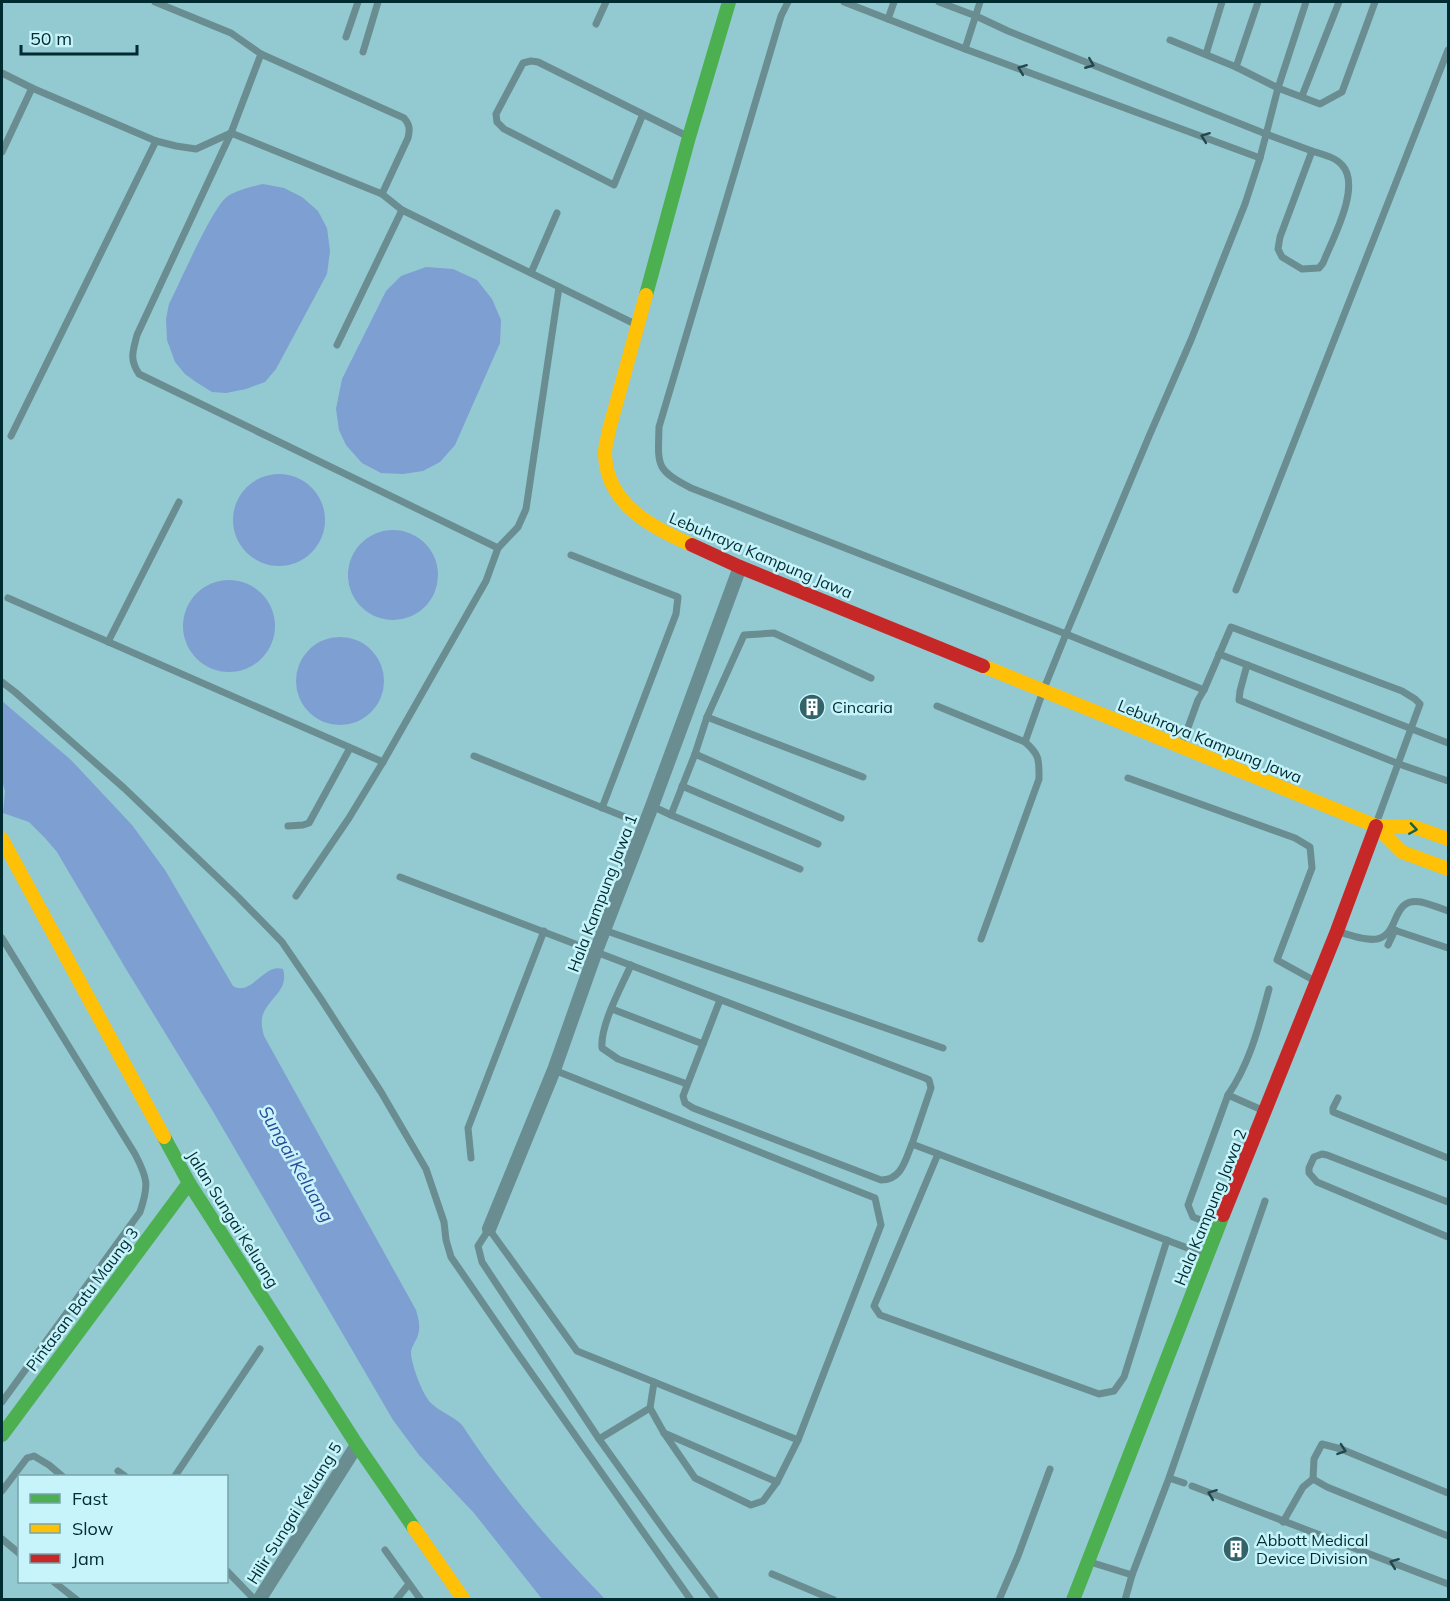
<svg xmlns="http://www.w3.org/2000/svg" width="1450" height="1601" font-family="Mulish,sans-serif">
<rect width="100%" height="100%" fill="#93c9d1"/>
<g fill="#7d9fd2">
<path d="M263,184L284,188L302,197L318,211L327,228L330,251L327,274L276,369L265,382L246,389L226,393L212,392L196,382L185,374L175,362L167,340L166,319L169,304C180,283 212,207 228,196C239,189 251,187 263,184Z"/>
<polygon points="426,267 453,269 477,280 492,299 501,320 500,343 455,445 440,462 423,471 403,474 381,473 362,463 346,445 339,430 336,409 342,379 386,291 401,276"/>
<circle cx="279" cy="520" r="46"/>
<circle cx="393" cy="575" r="45"/>
<circle cx="229" cy="626" r="46"/>
<circle cx="340" cy="681" r="44"/>
<path d="M2,701L71,760L132,825L165,870L233,986C251,997 264,963 283,969C289,989 271,997 264,1012C260,1019 262,1029 264,1036L416,1310C419,1320 421,1328 417,1338C415,1342 412,1346 411,1351C410,1362 423,1396 431,1403C440,1412 453,1416 462,1425C503,1488 553,1546 605,1599H542L474,1513L419,1455L393,1420L211,1108L126,969L57,852L45,838L29,822L3,813L5,791L2,780Z"/>
</g>
<g fill="none" stroke-linecap="round" stroke-linejoin="round">
<g stroke="#6a8d91" stroke-width="7">
<path d="M155,2L231,33L261,54L404,118C410,125 410,129 408,138L382,194"/>
<path d="M788,2L781,16L659,427C658,465 655,470 691,488L1066,634L1150,434L1191,340L1245,204L1260,158L1278,88L1236,67L1170,40"/>
<polyline points="844,2 965,49 1260,158"/>
<polyline points="939,2 976,16 1008,31 1266,134 1312,151"/>
<polyline points="1306,2 1278,88 1320,104 1342,92 1375,2"/>
<polyline points="888,19 894,2"/>
<polyline points="596,24 606,2"/>
<polyline points="346,37 358,2"/>
<polyline points="965,49 980,2"/>
<polyline points="363,52 378,2"/>
<path d="M261,54L231,133L137,335C133,351 129,359 139,374L498,548L518,527L526,509L559,287"/>
<polyline points="1206,54 1222,2"/>
<polyline points="1236,67 1258,2"/>
<polyline points="2,73 32,88 156,141 176,146 196,149 231,133 382,194 402,210 635,324"/>
<polyline points="1302,96 1339,2"/>
<polyline points="643,114 614,185 504,129 497,122 496,114 523,63 531,61 538,62 687,136"/>
<path d="M1312,151C1322,154 1335,157 1342,165C1362,186 1332,240 1323,263L1319,268L1302,269L1282,257L1278,249L1280,237Z"/>
<polyline points="2,152 32,88"/>
<polyline points="531,273 557,213"/>
<polyline points="337,345 402,210"/>
<polyline points="11,436 156,141"/>
<polyline points="571,555 678,597 676,614 602,808"/>
<polyline points="1236,590 1448,50"/>
<polyline points="8,598 383,762"/>
<polyline points="108,642 179,502"/>
<polyline points="1219,654 1448,743"/>
<polyline points="1247,665 1240,691 1239,700 1399,764 1448,781"/>
<polyline points="2,682 15,692 124,788 238,897 282,942 321,999 381,1092 426,1169 444,1222 446,1240 451,1257 513,1347 691,1600"/>
<path d="M937,706L1025,742C1040,755 1039,760 1039,779L981,939"/>
<polyline points="707,717 863,777"/>
<polyline points="1025,742 1043,691 1066,634 1204,690"/>
<polyline points="1182,744 1198,700 1204,690 1231,627 1402,691 1415,699 1420,704 1376,824"/>
<polyline points="695,754 841,818"/>
<polyline points="474,756 645,825"/>
<polyline points="1128,778 1295,838 1310,847 1312,868 1277,960 1315,981"/>
<polyline points="682,786 818,844"/>
<polyline points="652,806 671,815 800,869"/>
<polyline points="671,815 695,754 707,717 744,635 774,633 871,678"/>
<polyline points="288,826 303,825 309,823 350,748"/>
<polyline points="400,877 925,1078 929,1080 931,1088 912,1144"/>
<polyline points="296,896 349,818 383,762 486,581 498,548"/>
<polyline points="1391,929 1448,948"/>
<polyline points="604,930 943,1048"/>
<path d="M1339,932C1351,935 1365,941 1377,939C1401,934 1390,897 1421,902C1430,904 1440,908 1448,911"/>
<path d="M2,938L135,1154C148,1179 149,1185 140,1212L2,1402"/>
<polyline points="1388,945 1395,930"/>
<path d="M631,965C621,988 600,1025 602,1048L618,1059L687,1084"/>
<path d="M720,1000L683,1096L685,1103L693,1108L881,1180C902,1180 905,1160 912,1144L1206,1255"/>
<polyline points="612,1009 703,1044"/>
<polyline points="554,1070 875,1198 881,1225 798,1440 777,1482 763,1501 751,1505 695,1478 664,1433 650,1408 654,1382 577,1351 489,1229 478,1246 482,1262 599,1439 667,1534 716,1600"/>
<polyline points="1338,1098 1333,1108 1333,1112 1448,1158"/>
<path d="M1262,1110L1228,1095C1250,1063 1259,1026 1269,989"/>
<polyline points="938,1154 874,1306 880,1315 1099,1394 1114,1391 1124,1377 1167,1240"/>
<polyline points="471,1158 468,1128 544,931"/>
<polyline points="1448,1202 1327,1155 1322,1154 1314,1157 1309,1168 1309,1173 1317,1182 1448,1237"/>
<polyline points="1216,1226 1193,1217 1188,1205 1228,1095"/>
<polyline points="654,1382 798,1440"/>
<polyline points="664,1433 777,1482"/>
<polyline points="599,1439 650,1408"/>
<polyline points="118,1471 125,1476"/>
<polyline points="175,1476 260,1349"/>
<polyline points="1169,1478 1184,1483"/>
<polyline points="1313,1479 1314,1459 1322,1444 1341,1449 1448,1493"/>
<polyline points="1313,1479 1327,1487 1448,1536"/>
<polyline points="1192,1486 1448,1584"/>
<polyline points="2,1491 27,1458 34,1456 49,1465 62,1476"/>
<polyline points="1283,1522 1303,1487 1313,1479"/>
<polyline points="2,1539 20,1554"/>
<polyline points="385,1550 421,1600"/>
<polyline points="1090,1562 1132,1575"/>
<polyline points="226,1570 255,1600"/>
<polyline points="772,1574 834,1600"/>
<polyline points="54,1582 77,1600"/>
<polyline points="396,1600 409,1584"/>
<polyline points="999,1600 1018,1556 1050,1469"/>
<polyline points="1125,1600 1132,1575 1169,1478 1265,1201"/>
</g>
<g stroke="#6a8d91" stroke-width="14">
<polyline points="489,1229 554,1070 596,951 652,806 740,567"/>
<polyline points="259,1600 357,1445"/>
</g>
<g stroke="#4caf50" stroke-width="14">
<polyline points="646,295 689,137 729,2"/>
<polyline points="164,1137 189,1183 357,1445 414,1528"/>
<polyline points="2,1435 189,1183"/>
<polyline points="1073,1600 1223,1215"/>
</g>
<g stroke="#ffc107" stroke-width="14">
<path d="M646,295L609,430C608,437 605,445 605,453C606,504 651,527 692,545"/>
<polyline points="983,666 1376,826 1414,827 1448,839"/>
<polyline points="1376,826 1402,852 1448,869"/>
<polyline points="2,839 164,1137"/>
<polyline points="414,1528 464,1600"/>
</g>
<g stroke="#c62828" stroke-width="14">
<polyline points="692,545 740,567 983,666"/>
<polyline points="1223,1215 1337,931 1376,826"/>
</g>
</g>
<defs><path id="oneway-chevron" d="M-2-3.5L2.5 0L-2 3.5" fill="none" stroke-width="1.6" stroke-linecap="round" stroke-linejoin="round" transform="scale(1.5)"/></defs>
<g stroke="#20484e">
<use href="#oneway-chevron" transform="translate(1090 64) rotate(22)"/>
<use href="#oneway-chevron" transform="translate(1022 69) rotate(-159)"/>
<use href="#oneway-chevron" transform="translate(1205 137) rotate(-159)"/>
<use href="#oneway-chevron" transform="translate(1342 1450) rotate(19)"/>
<use href="#oneway-chevron" transform="translate(1212 1494) rotate(-159)"/>
<use href="#oneway-chevron" transform="translate(1394 1563) rotate(-159)"/>
</g>
<use stroke="#1e603d" href="#oneway-chevron" transform="translate(1413 829) rotate(9)"/>
<defs>
<symbol id="building-disc" viewBox="-11 -11 22 22"><circle r="9.5" fill="#336269" stroke="#c7f4fb"/><path d="M-4-6H4V6H1V3H-1V6H-4ZM-2.5-4.3h1.7v1.8h-1.7ZM.8-4.3h1.7v1.8H.8ZM-2.5-1h1.7V.8h-1.7ZM.8-1h1.7V.8H.8Z" fill="#fff"/></symbol>
</defs>
<g fill-rule="evenodd">
<use href="#building-disc" x="797" y="692" width="30" height="30"/>
<use href="#building-disc" x="1221" y="1534" width="30" height="30"/>
</g>
<g text-anchor="middle" stroke-width="5" stroke-linejoin="round" paint-order="stroke">
<g font-size="16" fill="#002b31" stroke="#c7f4fb">
<text transform="translate(761 555) rotate(23)" y="6">Lebuhraya Kampung Jawa</text>
<text transform="translate(1210 741) rotate(22)" y="6">Lebuhraya Kampung Jawa</text>
<text transform="translate(602 893) rotate(-69)" y="6">Hala Kampung Jawa 1</text>
<text transform="translate(1210 1207) rotate(-68)" y="6">Hala Kampung Jawa 2</text>
<text transform="translate(233 1219) rotate(58)" y="6">Jalan Sungai Keluang</text>
<text transform="translate(82 1299) rotate(-53)" y="6">Pintasan Batu Maung 3</text>
<text transform="translate(294 1513) rotate(-58)" y="6">Hilir Sungai Keluang 5</text>
</g>
<g font-size="16" fill="#002b31" stroke="#c7f4fb" text-anchor="start">
<text x="832" y="713">Cincaria</text>
<text x="1256" y="1546">Abbott Medical<tspan x="1256" dy="18">Device Division</tspan></text>
</g>
<g font-size="18" font-style="italic" fill="#2f479a" stroke="#c7f4fb">
<text transform="translate(296 1164) rotate(60)" y="6">Sungai Keluang</text>
</g>
</g>
<rect width="1450" height="1601" fill="none" stroke="#002b31" stroke-width="6"/>
<rect x="18" y="1475" width="210" height="108" fill="#c7f4fb" stroke="#77a4aa" stroke-width="1.5"/>
<rect x="30" y="1494" width="30" height="9" fill="#4caf50" stroke="#77a4aa" stroke-width="1.5"/>
<text x="72" y="1505" font-size="18" fill="#002b31">Fast</text>
<rect x="30" y="1524" width="30" height="9" fill="#ffc107" stroke="#77a4aa" stroke-width="1.5"/>
<text x="72" y="1535" font-size="18" fill="#002b31">Slow</text>
<rect x="30" y="1554" width="30" height="9" fill="#c62828" stroke="#77a4aa" stroke-width="1.5"/>
<text x="72" y="1565" font-size="18" fill="#002b31">Jam</text>
<path d="M21 45v9h116v-9" fill="none" stroke="#002b31" stroke-width="3"/>
<text x="30" y="45" font-size="18" fill="#002b31" stroke="#c7f4fb" stroke-width="4.5" paint-order="stroke">50 m</text>
</svg>
